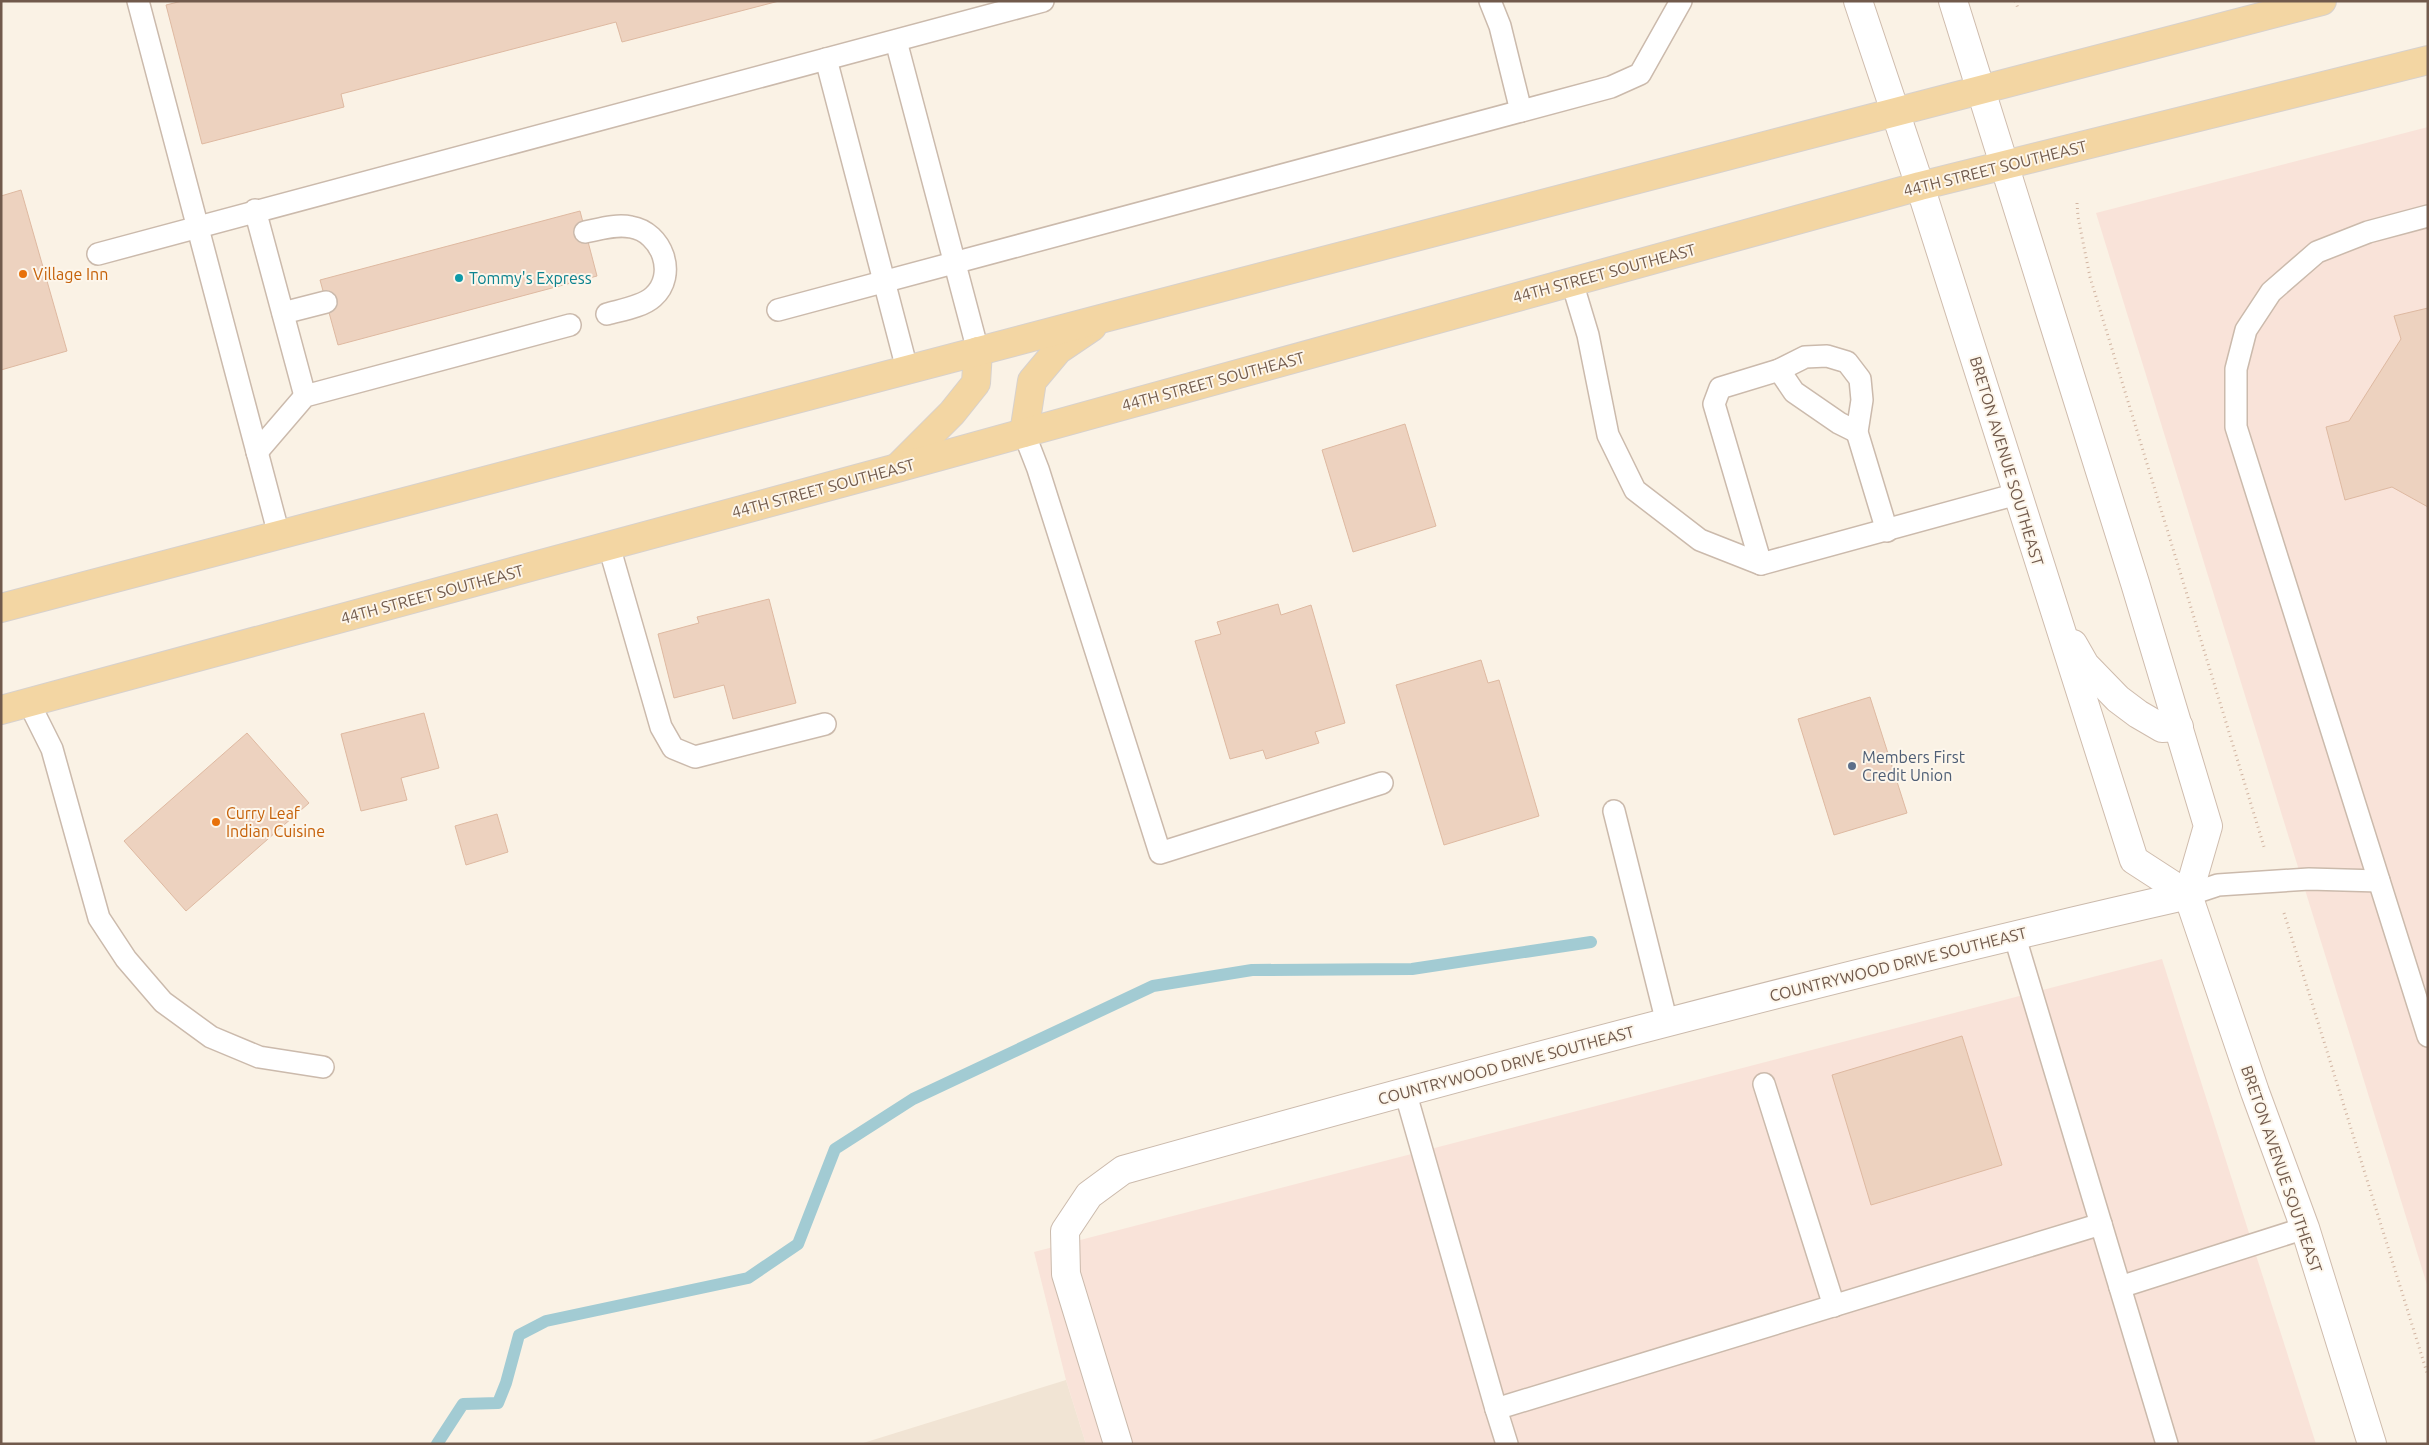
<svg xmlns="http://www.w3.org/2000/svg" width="2429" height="1445" font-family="Ubuntu,sans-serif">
<rect width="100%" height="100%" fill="#faf2e5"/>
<polygon fill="#f1e4d4" points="1066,1380 1086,1444 860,1444"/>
<g fill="#f9e3d9">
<polygon points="2428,127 2428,1288 2096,213"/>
<polygon points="2162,959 2316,1444 1086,1444 1066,1380 1034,1252"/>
</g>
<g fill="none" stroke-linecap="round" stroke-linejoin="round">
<polyline stroke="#a2cbd3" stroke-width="12" points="437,1444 463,1404 498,1403 506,1383 519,1335 546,1321 748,1278 798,1244 835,1149 913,1099 1153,986 1252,970 1412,969 1591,942"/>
</g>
<g fill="#edd2bf" stroke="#deb9a1">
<polygon points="182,1 779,1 622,42 616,22 341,94 344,107 202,144 166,5"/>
<polygon points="21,190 67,351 1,370 1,196"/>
<polygon points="580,211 597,276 338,345 320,280"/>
<polygon points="2428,308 2428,507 2392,487 2345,500 2326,427 2349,421 2401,339 2394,316"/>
<polygon points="1405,424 1436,526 1353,552 1322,450"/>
<polygon points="769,599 796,703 733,719 724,685 674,698 658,634 699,623 697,617"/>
<polygon points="1278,604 1281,615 1311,605 1345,723 1315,732 1319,743 1266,759 1263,750 1230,759 1195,641 1221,634 1217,622"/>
<polygon points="1481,660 1488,683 1499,680 1539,816 1444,845 1396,685"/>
<polygon points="1870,697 1907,813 1834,835 1798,719"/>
<polygon points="424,713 439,768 401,778 407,800 361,811 341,734"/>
<polygon points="247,733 309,803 186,911 124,841"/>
<polygon points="497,814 508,852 466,865 455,826"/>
<polygon points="1962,1036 2002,1165 1871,1205 1832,1075"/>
</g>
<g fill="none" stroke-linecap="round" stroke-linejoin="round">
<defs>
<g id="service">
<polyline points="138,1 279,535"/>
<polyline points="1490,1 1500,26 1521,111"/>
<polyline points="896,41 978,351"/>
<polyline points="826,59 907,369"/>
<polyline points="255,210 305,396"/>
<polyline points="2428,216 2368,232 2317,252 2271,292 2246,330 2236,369 2236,427 2428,1036"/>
<path d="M585,232C600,229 616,224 631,227C662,232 678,275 653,297C642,307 621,310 607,314"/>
<polyline points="98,254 1043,1"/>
<polyline points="1572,282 1588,335 1608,435 1635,490 1700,540 1761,564 2017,494"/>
<polyline points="778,310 1611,87 1640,74 1681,1"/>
<polyline points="283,313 326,302"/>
<polyline points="1779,370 1794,392 1839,423 1857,432"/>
<polyline points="1024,433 1038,469 1160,853 1382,783"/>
<polyline points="257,452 305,396 570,325"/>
<polyline points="609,546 661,727 673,748 695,757 825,724"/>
<polyline points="1761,564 1714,404 1720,388 1779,370 1805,357 1827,356 1847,362 1860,379 1862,400 1857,432 1887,531"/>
<polyline points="29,703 52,749 99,918 126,959 163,1002 211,1037 259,1057 323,1067"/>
<polyline points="1614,811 1667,1023"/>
<polyline points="2188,895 2218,885 2309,879 2379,881"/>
<polyline points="2014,934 2101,1224"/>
<polyline points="1764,1084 1834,1306"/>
<polyline points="1405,1091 1496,1409"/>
<polyline points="2120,1287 2305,1228"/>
<polyline points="1507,1444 1496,1409 2101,1224 2167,1444"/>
</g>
<path id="minor" d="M1118,1444L1066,1274L1065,1231L1089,1195L1123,1170C1476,1071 1831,976 2188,895"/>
<g id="secondary">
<polyline points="1858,1 1920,186 2134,860 2188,895"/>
<polyline points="1953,1 2135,583 2208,826 2188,895 2255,1092 2305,1228 2372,1444"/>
<polyline points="2073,644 2085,665 2118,699 2138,714 2162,728 2179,727"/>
</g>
<g id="primary">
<polyline points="1024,433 1032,381 1058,350 1092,327"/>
<polyline points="898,467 952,413 976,383 978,351"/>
<polyline points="1,608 1108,317 2322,1"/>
<polyline points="1,710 897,468 1920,186 2428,60"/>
</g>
</defs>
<use href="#service" stroke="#cbbaac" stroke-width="24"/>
<use href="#minor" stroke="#cbbaac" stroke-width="30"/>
<use href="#secondary" stroke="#cfbcad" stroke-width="30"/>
<use href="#primary" stroke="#d7d1cd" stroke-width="30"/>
<g stroke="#d2b5a2" stroke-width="3" stroke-dasharray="1 4" stroke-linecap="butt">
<polyline points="2015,1 2018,8"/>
<polyline points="2077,203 2078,217 2090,277 2265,850"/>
<polyline points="2284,913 2428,1376"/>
</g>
<use href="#service" stroke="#fff" stroke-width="21"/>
<use href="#minor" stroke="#fff" stroke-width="28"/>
<use href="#secondary" stroke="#fff" stroke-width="28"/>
<use href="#primary" stroke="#f3d6a3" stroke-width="28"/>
</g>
<g fill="#e8710a" stroke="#fdf6eb" stroke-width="2">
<circle cx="23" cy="274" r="5"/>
<circle cx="216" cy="822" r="5"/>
</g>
<circle fill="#0f9aa8" stroke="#fdf6eb" stroke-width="2" cx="459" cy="278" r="5"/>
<circle fill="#5c6f8a" stroke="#fdf6eb" stroke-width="2" cx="1852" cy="766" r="5"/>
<g text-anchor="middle" stroke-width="4" stroke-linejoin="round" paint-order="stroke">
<g font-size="16" fill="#715a4c" stroke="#fdf6eb">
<text transform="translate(1995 168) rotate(-14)" y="6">44TH STREET SOUTHEAST</text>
<text transform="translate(1604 273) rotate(-15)" y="6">44TH STREET SOUTHEAST</text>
<text transform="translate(1213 381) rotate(-15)" y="6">44TH STREET SOUTHEAST</text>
<text transform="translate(2007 461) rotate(73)" y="6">BRETON AVENUE SOUTHEAST</text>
<text transform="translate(823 488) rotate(-15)" y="6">44TH STREET SOUTHEAST</text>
<text transform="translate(432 594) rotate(-15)" y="6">44TH STREET SOUTHEAST</text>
<text transform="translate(1898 964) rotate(-14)" y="6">COUNTRYWOOD DRIVE SOUTHEAST</text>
<text transform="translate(1506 1065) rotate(-15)" y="6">COUNTRYWOOD DRIVE SOUTHEAST</text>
<text transform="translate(2282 1169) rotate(71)" y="6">BRETON AVENUE SOUTHEAST</text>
</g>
<g font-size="16" fill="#c56008" stroke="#fdf6eb" text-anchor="start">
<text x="33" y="280">Village Inn</text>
<text x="226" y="819">Curry Leaf<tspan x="226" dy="18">Indian Cuisine</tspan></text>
</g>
<g font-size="16" fill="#0d838f" stroke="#fdf6eb" text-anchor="start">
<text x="469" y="284">Tommy's Express</text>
</g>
<g font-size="16" fill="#4e5e75" stroke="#fdf6eb" text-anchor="start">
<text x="1862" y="763">Members First<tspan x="1862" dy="18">Credit Union</tspan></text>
</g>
</g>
<rect width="2429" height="1445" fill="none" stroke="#715a4c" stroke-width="5"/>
</svg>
